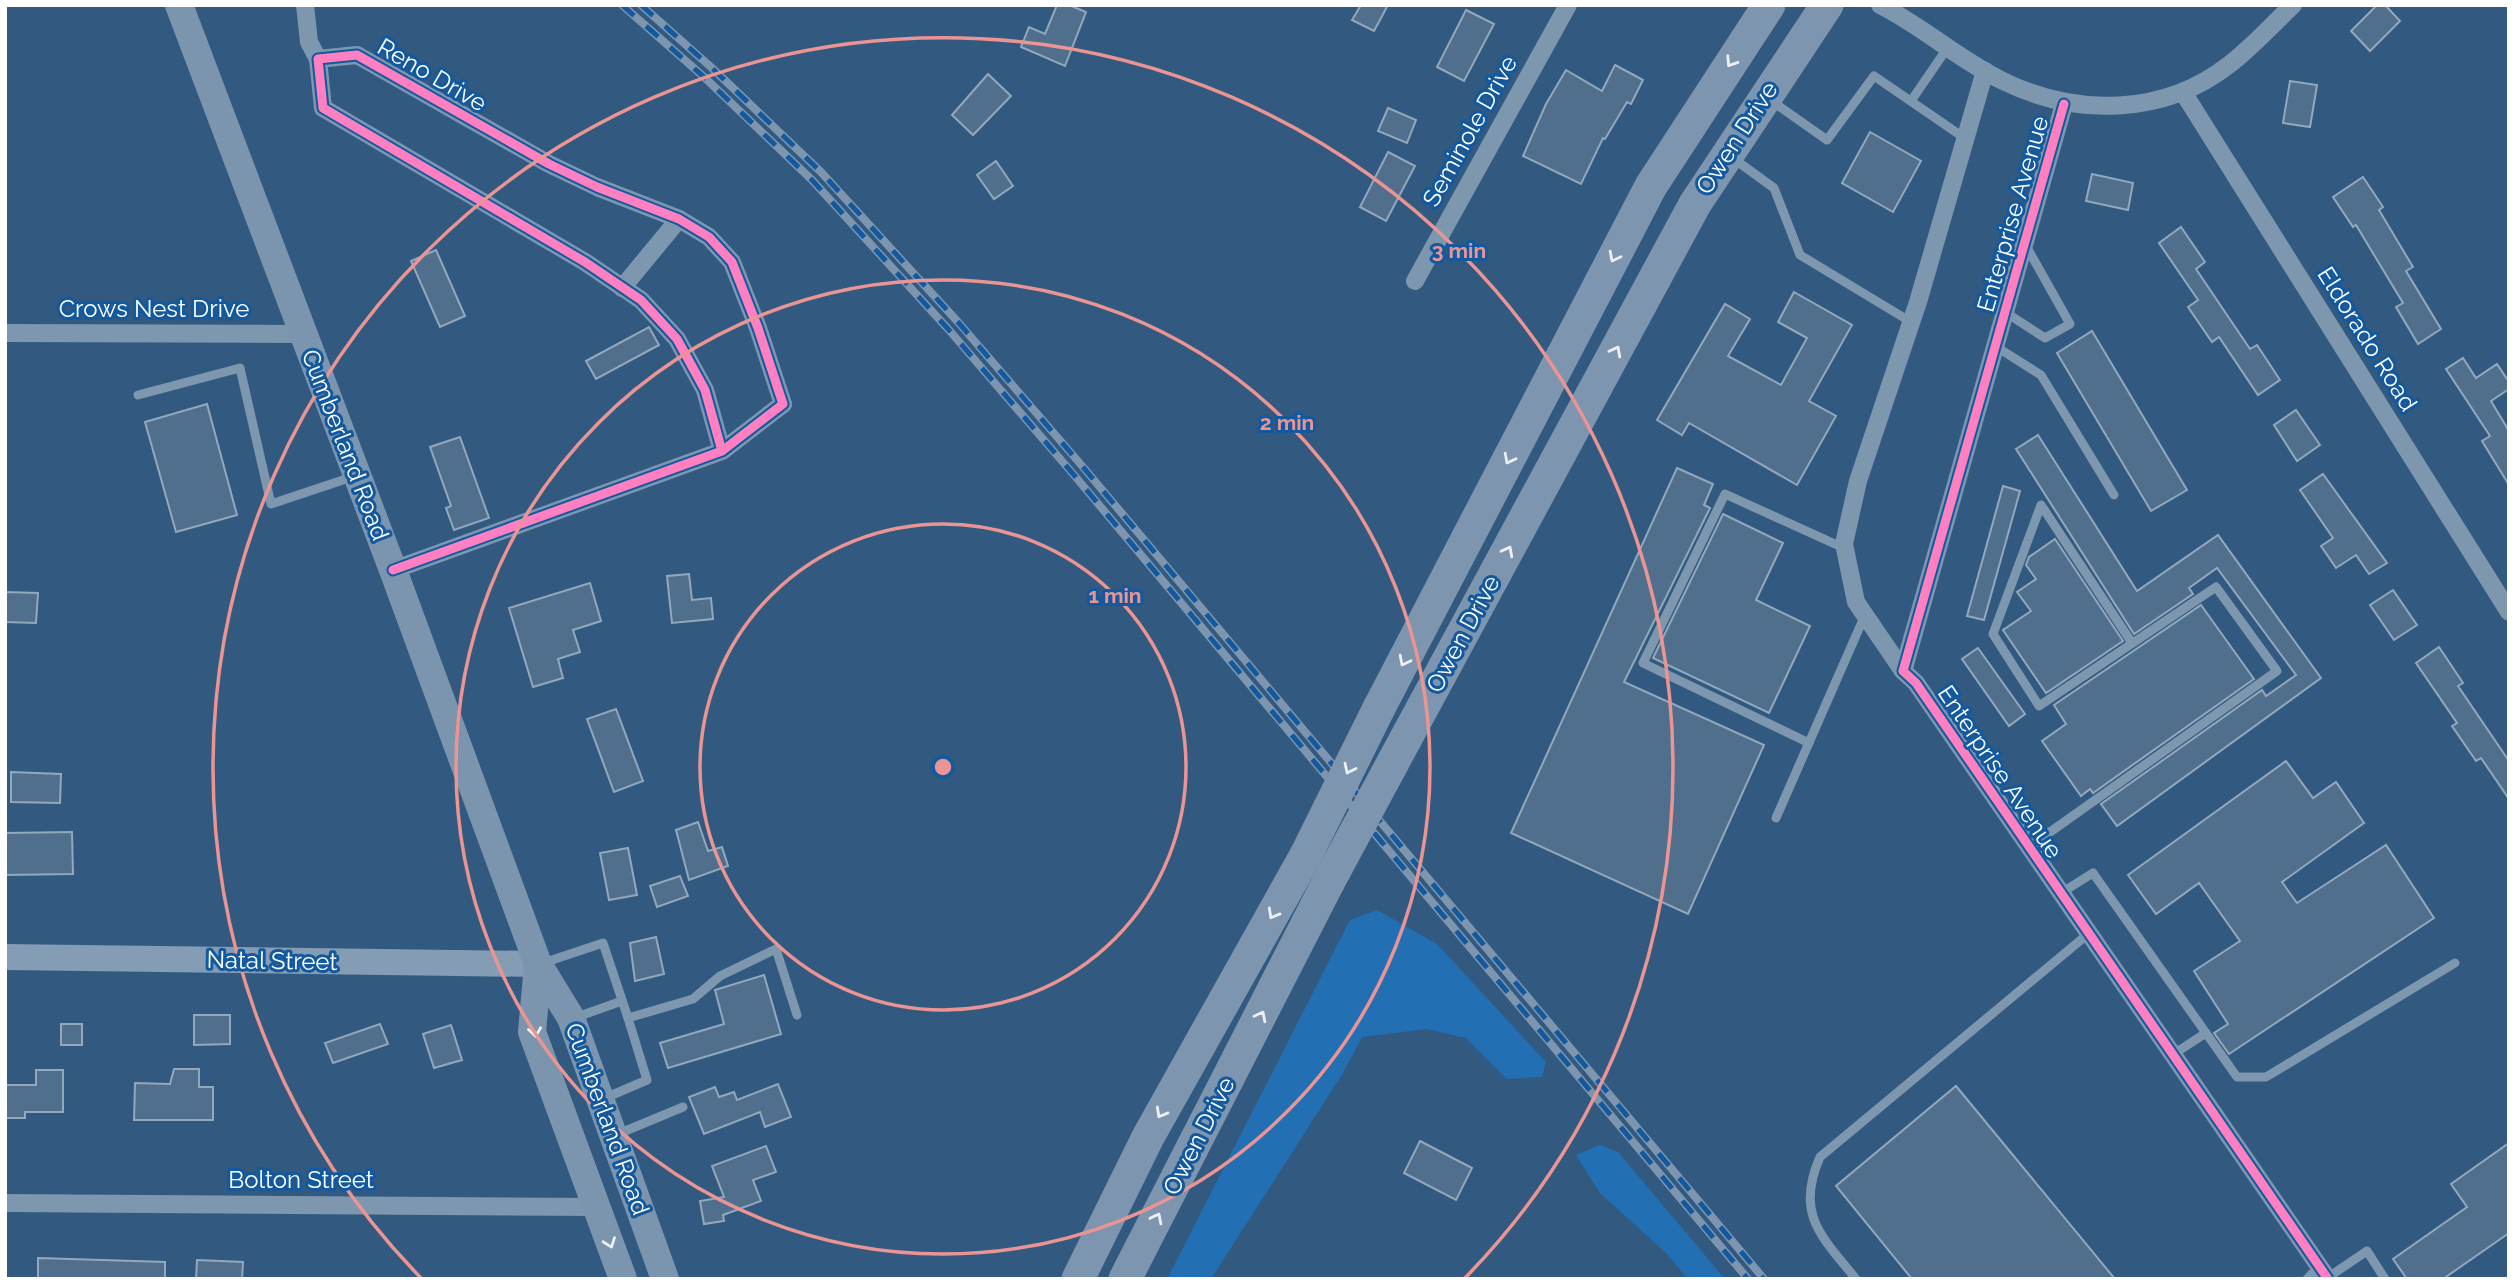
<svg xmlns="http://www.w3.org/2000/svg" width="2514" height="1284" font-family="Raleway,sans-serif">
<rect width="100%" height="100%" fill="#32597f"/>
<g fill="#236fb4">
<polygon points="1377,910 1437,944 1546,1062 1542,1077 1507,1079 1466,1038 1427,1029 1362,1037 1343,1073 1211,1279 1167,1279 1350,920"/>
<polygon points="1600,1145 1618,1152 1725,1279 1688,1279 1665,1252 1600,1193 1576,1155"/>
</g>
<g fill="#506f8d" stroke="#92a8bd" stroke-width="2">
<polygon points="1057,5 1069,5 1086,12 1065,66 1021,47 1029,27 1045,34"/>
<polygon points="1361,5 1388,5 1374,31 1352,20"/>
<polygon points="2377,5 2385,5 2400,21 2370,51 2351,31"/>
<polygon points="1466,10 1494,24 1464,81 1437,67"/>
<polygon points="1615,65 1643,80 1631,104 1627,102 1605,139 1603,138 1581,184 1523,156 1546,104 1566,70 1602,91"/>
<polygon points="988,74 1011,96 973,135 952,115"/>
<polygon points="2290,81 2317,85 2310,127 2283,123"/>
<polygon points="1388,108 1416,120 1407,143 1378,131"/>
<polygon points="1870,132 1921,161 1893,212 1842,183"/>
<polygon points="1388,152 1415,166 1386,221 1360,207"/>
<polygon points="996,161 1013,186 994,199 977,175"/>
<polygon points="2092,174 2133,183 2128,210 2086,201"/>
<polygon points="2363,177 2383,207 2379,210 2413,267 2406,271 2441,329 2418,344 2396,307 2403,303 2356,225 2353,227 2333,197"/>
<polygon points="2181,227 2205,262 2196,269 2250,349 2257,345 2280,380 2258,395 2219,337 2212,342 2188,307 2198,300 2159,243"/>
<polygon points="436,250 465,316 440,327 411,261"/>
<polygon points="1794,292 1852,325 1809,401 1836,416 1797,485 1689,423 1682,435 1657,420 1725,304 1750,319 1728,356 1781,385 1807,338 1778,322"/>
<polygon points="649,327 659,345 596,379 586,361"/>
<polygon points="2092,331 2187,490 2151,511 2057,353"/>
<polygon points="2463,358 2476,378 2497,364 2509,382 2509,389 2491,401 2509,431 2509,485 2482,441 2490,436 2446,369"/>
<polygon points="207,404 237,515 176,532 145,422"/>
<polygon points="2296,410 2320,445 2297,461 2274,425"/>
<polygon points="2038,435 2137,591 2218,535 2321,678 2117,826 2101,804 2262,690 2266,696 2296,675 2217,568 2189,588 2193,594 2134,634 2016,449"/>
<polygon points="460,437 489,518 454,530 446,508 451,506 430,447"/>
<polygon points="1677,468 1713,484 1704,505 1710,508 1624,682 1764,745 1688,914 1511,833"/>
<polygon points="2323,474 2387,563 2369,574 2356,555 2336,568 2321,546 2333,538 2300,490"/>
<polygon points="2003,486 2020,491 1984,620 1967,616"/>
<polygon points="1723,514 1783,543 1756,600 1810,626 1769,713 1653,658"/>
<polygon points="2055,539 2123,641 2046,693 2003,630 2031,611 2017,592 2036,579 2026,565 2029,557"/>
<polygon points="689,574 692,600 711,598 713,619 672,623 667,576"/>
<polygon points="590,583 601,621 573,630 580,652 558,659 563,678 533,687 509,608"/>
<polygon points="2393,590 2417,625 2394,640 2370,605"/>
<polygon points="5,592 38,593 36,623 5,622"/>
<polygon points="2201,605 2254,679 2093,793 2090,789 2081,796 2042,741 2066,724 2054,705"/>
<polygon points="2439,647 2463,683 2458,686 2509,761 2509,799 2481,758 2476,761 2452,726 2457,723 2416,663"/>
<polygon points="1978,648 2025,714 2009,726 1962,659"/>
<polygon points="616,709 643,781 614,792 587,719"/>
<polygon points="2286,761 2313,798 2336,782 2364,823 2282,882 2297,903 2386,845 2434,918 2229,1054 2214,1033 2228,1024 2194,971 2240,941 2199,883 2156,914 2128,875"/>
<polygon points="11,772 61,774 60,803 11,802"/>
<polygon points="698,822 708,851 722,847 728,866 689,880 676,830"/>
<polygon points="72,832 73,874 5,875 5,833"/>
<polygon points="628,848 637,895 609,900 600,853"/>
<polygon points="680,876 688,896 657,907 650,886"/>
<polygon points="656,937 664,974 635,981 630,943"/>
<polygon points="764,975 781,1034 668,1068 660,1043 724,1024 715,990"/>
<polygon points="194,1015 230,1015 230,1044 194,1045"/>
<rect x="61" y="1024" width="21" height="21"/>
<polygon points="380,1024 388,1044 333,1063 325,1043"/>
<polygon points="451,1025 462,1060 434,1068 423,1034"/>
<polygon points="174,1069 199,1069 199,1087 213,1087 213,1120 134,1120 135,1083 170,1084"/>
<polygon points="36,1070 63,1070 63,1112 25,1112 25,1118 5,1118 5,1085 36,1085"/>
<polygon points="778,1084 791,1117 765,1127 760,1112 704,1134 689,1097 715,1087 719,1097 734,1092 737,1100"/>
<polygon points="1956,1086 2115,1279 1912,1279 1836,1186"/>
<polygon points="1420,1141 1472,1168 1456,1200 1404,1173"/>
<polygon points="2509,1143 2509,1233 2443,1279 2407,1279 2393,1259 2467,1207 2451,1184"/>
<polygon points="766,1146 776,1172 753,1180 761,1201 723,1215 724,1221 704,1224 700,1201 724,1197 712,1166"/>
<polygon points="38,1258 165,1262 165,1279 38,1279"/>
<polygon points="197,1260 243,1262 242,1279 196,1279"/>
</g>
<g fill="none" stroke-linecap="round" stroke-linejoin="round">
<g stroke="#7d97af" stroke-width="9">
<polyline points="1770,100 1827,140 1874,76 1966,139"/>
<polyline points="1911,101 1948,47"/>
<polyline points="1734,159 1774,188 1800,255 1911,322"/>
<polyline points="2005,312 2045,338 2070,324 2025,244"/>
<polyline points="1995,346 2041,375 2114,495"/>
<polyline points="138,395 240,368 271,504 352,477"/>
<polyline points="1809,743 1643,663 1725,494 1846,549"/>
<polyline points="1776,818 1865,615"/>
<polyline points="2029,847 2277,671 2216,587 2039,706 1993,634 2041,505 2132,643"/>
<polyline points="2061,893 2093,873 2237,1077 2266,1077 2455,963"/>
<polyline points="540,964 603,943 628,1018"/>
<polyline points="574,1018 622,1001"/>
<polyline points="2172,1055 2206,1033"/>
<polyline points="605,1098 647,1080 628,1018 693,999 720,976 776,949 797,1015"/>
<polyline points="618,1134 683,1107"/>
<polyline points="2327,1278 2367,1251 2385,1279"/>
<path d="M1856,1279C1821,1236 1795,1214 1820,1157L2088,934"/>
<polyline points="2307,1279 2319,1266"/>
</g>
<g stroke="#7d97af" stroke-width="18">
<polyline points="305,5 309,42 318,59"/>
<path d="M1880,5C1924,27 1959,60 2003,81C2076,117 2164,116 2230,64C2252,47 2272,25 2293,5"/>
<polyline points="2183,92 2509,612"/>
<polyline points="2064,104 1903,671 1916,683 2328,1279"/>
<polyline points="1415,281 1568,5"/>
<polyline points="622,288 679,219"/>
<polyline points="5,333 302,334"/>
<polyline points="393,570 722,451 783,404 758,328 732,262 709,237 679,219 597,187 549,164 357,55 318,59 323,108 585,262 641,300 677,339 705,390 722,451"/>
<polyline points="1903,671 1856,602 1844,544 1858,481 1918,302 1985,71"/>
<polyline points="5,1203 597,1207"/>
</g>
<polyline stroke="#849cb4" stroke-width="26" points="5,957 538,964"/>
<g stroke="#7c95ae" stroke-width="28">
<polyline points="179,5 393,570 538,964 571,1018 665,1279"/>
<polyline points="538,964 532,1032 623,1279"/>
</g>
<g stroke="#7d95ae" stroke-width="33">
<polyline points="1379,708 1651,186 1769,5"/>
<polyline points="1405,740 1695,204 1827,5"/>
<polyline points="1078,1279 1148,1137 1306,855"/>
<polyline points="1125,1279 1328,883"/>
</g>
<defs>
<g id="rail">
<polyline points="622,5 704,77 812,180 949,330 1074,475 1748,1279"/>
<polyline points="641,5 712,68 821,172 958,322 1083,467 1764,1279"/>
</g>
</defs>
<use href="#rail" stroke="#7d95ae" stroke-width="8"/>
<use href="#rail" stroke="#12599f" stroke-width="5" stroke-dasharray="16" stroke-linecap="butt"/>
<g stroke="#7d95ae" stroke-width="33">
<polyline points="1306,855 1379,708"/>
<polyline points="1328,883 1405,740"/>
</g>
<defs>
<g id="cycleway">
<polyline points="2064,104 1903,671 1916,683 2328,1279"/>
<polyline points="393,570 722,451 783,404 758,328 732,262 709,237 679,219 597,187 549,164 357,55 318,59 323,108 585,262 641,300 677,339 705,390 722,451"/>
</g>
</defs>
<use href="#cycleway" stroke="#12599f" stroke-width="13"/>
<use href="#cycleway" stroke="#ff80c0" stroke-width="9"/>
</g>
<defs><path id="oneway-chevron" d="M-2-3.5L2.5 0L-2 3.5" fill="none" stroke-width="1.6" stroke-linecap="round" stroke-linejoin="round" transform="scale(1.75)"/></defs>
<g stroke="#eceff3">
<use href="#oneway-chevron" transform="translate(1731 62) rotate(123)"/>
<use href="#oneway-chevron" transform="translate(1614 257) rotate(117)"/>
<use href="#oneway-chevron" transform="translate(1616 351) rotate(-62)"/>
<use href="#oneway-chevron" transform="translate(1509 459) rotate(117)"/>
<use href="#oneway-chevron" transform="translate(1508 551) rotate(-62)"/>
<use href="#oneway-chevron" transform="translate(1404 661) rotate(117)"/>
<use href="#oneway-chevron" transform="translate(1349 769) rotate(116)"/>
<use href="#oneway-chevron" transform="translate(1273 914) rotate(119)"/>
<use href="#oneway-chevron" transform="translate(1261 1016) rotate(-63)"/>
<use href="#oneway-chevron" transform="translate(1161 1113) rotate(119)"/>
<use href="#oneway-chevron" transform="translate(1157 1218) rotate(-63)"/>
</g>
<g stroke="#ebeff3">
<use href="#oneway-chevron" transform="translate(535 1032) rotate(82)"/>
<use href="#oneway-chevron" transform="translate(610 1243) rotate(70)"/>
</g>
<g fill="none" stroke="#ea9494" stroke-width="3.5">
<circle cx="943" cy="767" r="243"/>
<circle cx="943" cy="767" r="487"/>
<path d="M422 1279A730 730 0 1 1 1464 1279"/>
</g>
<g text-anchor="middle" stroke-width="6" stroke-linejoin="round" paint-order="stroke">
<g font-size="24" fill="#fff" stroke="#12599f">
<text transform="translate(432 75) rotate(30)" y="8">Reno Drive</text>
<text transform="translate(1470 131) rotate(-61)" y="8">Seminole Drive</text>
<text transform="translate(1737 138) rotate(-57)" y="8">Owen Drive</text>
<text transform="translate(2013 214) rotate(-74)" y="8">Enterprise Avenue</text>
<text x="154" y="317">Crows Nest Drive</text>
<text transform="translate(2367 339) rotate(58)" y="8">Eldorado Road</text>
<text transform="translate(345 445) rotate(69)" y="8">Cumberland Road</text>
<text transform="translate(1463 634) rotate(-62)" y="8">Owen Drive</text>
<text transform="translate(2000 772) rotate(56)" y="8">Enterprise Avenue</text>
<text transform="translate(272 961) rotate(1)" y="8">Natal Street</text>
<text transform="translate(607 1119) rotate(70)" y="8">Cumberland Road</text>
<text transform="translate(1199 1136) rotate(-63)" y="8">Owen Drive</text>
<text x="301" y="1188">Bolton Street</text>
</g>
</g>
<circle cx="943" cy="767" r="10" fill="#ea9494" stroke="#12599f" stroke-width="3.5"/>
<g font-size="21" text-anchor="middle" font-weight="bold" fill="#ea9494" stroke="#12599f" stroke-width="6" stroke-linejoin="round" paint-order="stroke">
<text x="1459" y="258">3 min</text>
<text x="1287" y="430">2 min</text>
<text x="1115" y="603">1 min</text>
</g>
<rect width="2514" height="1284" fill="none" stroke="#ffffff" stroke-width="14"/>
</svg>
